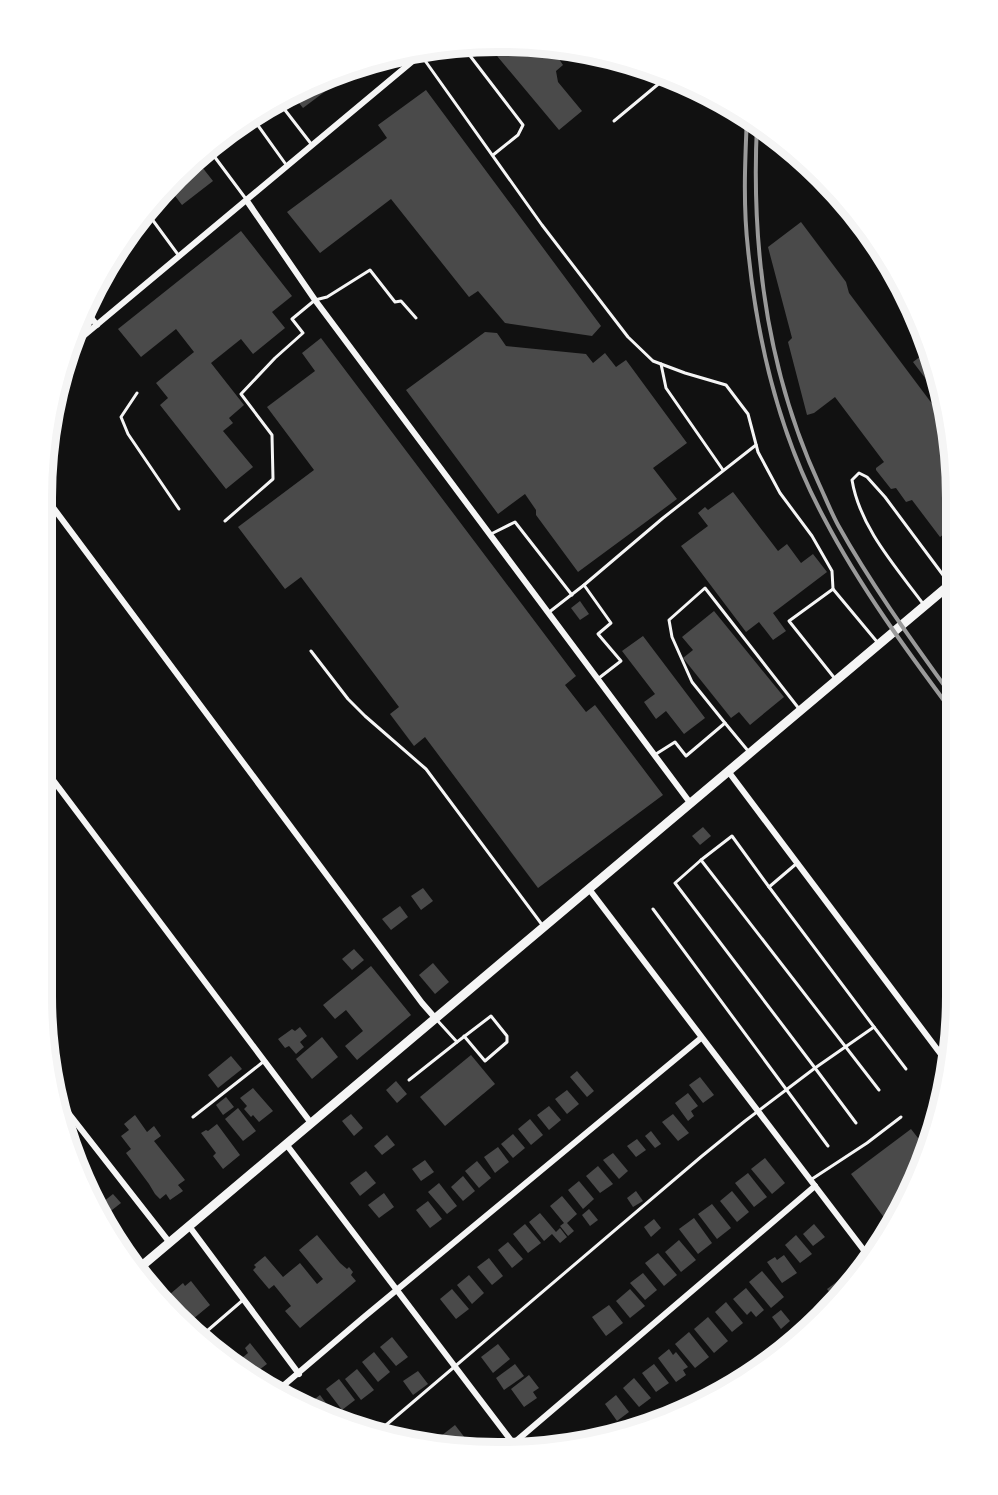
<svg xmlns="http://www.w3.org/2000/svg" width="998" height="1495" font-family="Bitter,serif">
<rect width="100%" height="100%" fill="#111"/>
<g fill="#4a4a4a">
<polygon points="487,44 559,46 571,49 559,59 563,65 556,71 558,82 582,111 559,130"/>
<polygon points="359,66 303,108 291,93 297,89"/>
<polygon points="426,90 601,326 592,336 505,323 478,291 469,297 391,199 320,253 287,212 387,138 378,125"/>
<polygon points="193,163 198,170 202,167 213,181 182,205 172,192 176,189 171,183"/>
<polygon points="801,222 846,282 849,293 933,405 941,399 913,362 929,350 941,381 955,469 955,525 940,537 912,500 906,502 896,488 891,489 876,470 876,468 884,462 835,397 814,413 807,415 788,342 792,338 768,247"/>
<polygon points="241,231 292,296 272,312 285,328 253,354 241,339 211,363 244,405 229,418 233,423 223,431 253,467 226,489 160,405 168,398 156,383 194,352 176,329 141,357 118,329"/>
<polygon points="485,332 497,333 506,346 586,354 593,363 605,353 616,367 626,360 687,443 653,468 677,499 578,572 536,515 536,510 525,494 498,514 406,390"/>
<polygon points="321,338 576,676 565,685 586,712 595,705 663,795 538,888 425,737 414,746 390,714 399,707 301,577 285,589 238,527 314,470 267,407 315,371 302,353"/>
<polygon points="733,492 778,551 787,544 801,563 813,554 827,572 773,613 786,631 773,640 759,622 746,632 681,546 708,526 698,513 705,507 708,510"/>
<polygon points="580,601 589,614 580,620 571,608"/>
<polygon points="714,611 784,697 750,725 739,712 731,718 683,658 693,650 682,637"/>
<polygon points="643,636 705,718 684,734 666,711 656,719 644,702 655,694 622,651"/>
<polygon points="703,827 711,836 700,845 692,836"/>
<polygon points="423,888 433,901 421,910 411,896"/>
<polygon points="400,906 408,917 391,930 382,919"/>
<polygon points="354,949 364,960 352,970 342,959"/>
<polygon points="433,963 449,982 435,994 419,975"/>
<polygon points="371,966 411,1015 357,1060 345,1046 363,1031 346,1010 335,1019 323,1005"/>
<polygon points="300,1027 307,1036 300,1042 304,1047 296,1054 289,1046 285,1048 278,1039 292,1029 295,1031"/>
<polygon points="322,1037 338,1057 312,1079 296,1059"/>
<polygon points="471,1055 495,1084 445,1126 420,1097"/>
<polygon points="231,1056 242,1069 218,1088 208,1075"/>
<polygon points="577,1071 594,1091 587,1097 570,1077"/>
<polygon points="700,1077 714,1095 703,1103 689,1085"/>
<polygon points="396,1081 407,1094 397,1103 386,1090"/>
<polygon points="253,1088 273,1111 259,1122 253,1115 251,1117 244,1109 247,1106 240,1098"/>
<polygon points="567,1090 579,1104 567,1114 555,1099"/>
<polygon points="688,1093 698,1106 691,1111 694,1116 688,1121 675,1103"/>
<polygon points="226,1097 234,1107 223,1115 216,1105"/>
<polygon points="549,1106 561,1120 549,1130 537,1115"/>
<polygon points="238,1108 256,1131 243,1141 225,1119"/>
<polygon points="351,1114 363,1128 354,1136 342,1121"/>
<polygon points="673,1114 689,1133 678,1141 662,1122"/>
<polygon points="135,1115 147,1132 154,1126 161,1136 154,1141 185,1180 178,1185 183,1191 170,1200 166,1194 160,1199 155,1194 149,1184 126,1153 131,1149 121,1136 129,1130 124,1124"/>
<polygon points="530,1119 543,1135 531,1145 518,1129"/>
<polygon points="217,1124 240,1155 223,1169 213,1156 216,1153 201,1133 206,1130 208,1131"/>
<polygon points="911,1129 918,1138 922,1136 926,1141 909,1198 895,1219 889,1224 851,1174"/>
<polygon points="651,1131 661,1144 655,1148 645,1136"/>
<polygon points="513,1134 525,1148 513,1158 501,1144"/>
<polygon points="387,1135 395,1145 382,1155 374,1146"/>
<polygon points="637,1139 646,1150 636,1157 627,1146"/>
<polygon points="498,1147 509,1162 495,1173 484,1157"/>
<polygon points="613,1153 628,1171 619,1179 603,1160"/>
<polygon points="765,1158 785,1183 772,1194 751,1169"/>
<polygon points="425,1160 434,1172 421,1181 412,1169"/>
<polygon points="477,1161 491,1178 479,1188 465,1171"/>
<polygon points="598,1166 613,1184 600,1193 586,1176"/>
<polygon points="366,1171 376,1183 360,1196 350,1183"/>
<polygon points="748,1173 767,1197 754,1207 735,1183"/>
<polygon points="463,1176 475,1191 463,1201 451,1187"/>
<polygon points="579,1181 594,1199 583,1209 568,1190"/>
<polygon points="439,1183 457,1206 447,1214 428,1192"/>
<polygon points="636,1191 643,1201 633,1207 627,1198"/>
<polygon points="732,1191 749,1212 737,1222 720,1201"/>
<polygon points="384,1193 394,1207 379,1218 368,1205"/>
<polygon points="113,1194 121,1203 103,1217 98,1206"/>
<polygon points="562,1196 577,1214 567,1223 574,1231 568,1236 560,1226 564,1223 550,1206"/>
<polygon points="428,1201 442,1219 430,1228 416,1210"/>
<polygon points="712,1204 731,1228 717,1239 698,1214"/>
<polygon points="589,1209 598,1220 590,1226 582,1215"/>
<polygon points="540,1213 556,1232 560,1228 567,1237 560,1243 552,1234 544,1241 529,1222"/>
<polygon points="694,1218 712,1243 698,1254 679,1229"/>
<polygon points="654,1219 661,1228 651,1237 644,1227"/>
<polygon points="525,1224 541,1243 528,1253 513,1234"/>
<polygon points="814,1224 825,1237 813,1246 803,1234"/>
<polygon points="108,1228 130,1253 126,1257 119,1250"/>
<polygon points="317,1235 340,1263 347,1269 349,1267 353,1272 351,1275 356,1281 300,1328 285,1311 291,1306 274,1285 269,1289 253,1270 256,1267 254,1265 265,1256 283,1277 300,1263 317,1284 323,1279 299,1250"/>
<polygon points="796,1235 812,1254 800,1263 785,1245"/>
<polygon points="679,1240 696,1260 681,1272 665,1252"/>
<polygon points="508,1242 523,1259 512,1268 498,1250"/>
<polygon points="658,1253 677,1275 664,1286 645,1263"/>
<polygon points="784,1255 797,1273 782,1283 767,1262 775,1257 777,1260"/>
<polygon points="489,1258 503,1276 492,1285 477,1267"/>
<polygon points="762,1271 784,1297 771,1308 749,1282"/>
<polygon points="643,1273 657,1290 645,1300 630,1283"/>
<polygon points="469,1275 484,1293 472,1304 457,1285"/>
<polygon points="845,1276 851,1285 837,1302 827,1289"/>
<polygon points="191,1281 210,1305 193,1319 202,1329 197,1333 167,1301 171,1298 169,1295 183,1283 185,1286"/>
<polygon points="746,1288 764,1310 756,1317 751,1311 747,1315 733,1299"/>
<polygon points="452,1289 469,1309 456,1319 440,1299"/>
<polygon points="630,1289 645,1306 630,1318 616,1301"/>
<polygon points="726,1302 743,1323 732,1332 715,1312"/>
<polygon points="609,1305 623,1323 606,1336 592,1317"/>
<polygon points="781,1310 790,1321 781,1329 772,1317"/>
<polygon points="708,1317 728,1341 714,1353 694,1329"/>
<polygon points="689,1332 709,1357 695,1368 675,1344"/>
<polygon points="392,1337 408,1357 396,1366 380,1347"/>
<polygon points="216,1340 223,1349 216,1354 208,1345"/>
<polygon points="250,1343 267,1364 255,1373 242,1358 248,1353 245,1348"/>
<polygon points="498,1344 510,1359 493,1373 481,1357"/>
<polygon points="669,1349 673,1355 676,1352 688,1367 683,1370 686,1375 676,1382 658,1358"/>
<polygon points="374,1352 390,1372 378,1382 362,1362"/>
<polygon points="236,1360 247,1373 231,1364"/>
<polygon points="515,1364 524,1376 504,1390 496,1378"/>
<polygon points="654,1364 669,1383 656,1392 642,1373"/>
<polygon points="357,1369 374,1390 361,1400 345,1379"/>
<polygon points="418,1371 428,1384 413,1395 403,1381"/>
<polygon points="529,1375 539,1388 533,1392 537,1398 524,1407 511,1389"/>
<polygon points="634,1378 651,1398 639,1407 623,1388"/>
<polygon points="339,1379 355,1400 342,1410 326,1389"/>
<polygon points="320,1395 337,1418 333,1420 324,1418 311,1411 307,1405"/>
<polygon points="616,1395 629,1412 617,1421 605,1404"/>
<polygon points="455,1425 472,1447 467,1452 451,1448 441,1436"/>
<polygon points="574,1432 580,1441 560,1443"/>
</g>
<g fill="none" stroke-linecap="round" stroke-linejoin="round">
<g stroke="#f5f5f5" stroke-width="3">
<polyline points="461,44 523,125 518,135 493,155"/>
<polyline points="421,55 542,225 628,337 653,361 685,373 726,385 748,414 758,452 780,493 812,536 832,571 833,589"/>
<polyline points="278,101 312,145"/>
<polyline points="252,117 287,166"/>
<polyline points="614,121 668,76"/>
<polyline points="208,148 246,199"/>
<polyline points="836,194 834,196 912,304"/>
<polyline points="146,211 179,256"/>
<polyline points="661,364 666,388 723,470"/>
<polyline points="137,393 121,417 128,434 179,509"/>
<polyline points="225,521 273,479 272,435 241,394 275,358 303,333 292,319 315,300 327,297 370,270 395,302 401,301 416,318"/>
<polyline points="491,534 515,522 572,595"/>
<polyline points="584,585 663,518 756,445"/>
<path d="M924,605C896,567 860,528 852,480L859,473L867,477L885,497L949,583"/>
<polyline points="548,613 584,585 611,623 598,634 621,661 599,678"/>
<polyline points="311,651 348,699 365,716 426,769 543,926"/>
<polyline points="836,680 789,621 833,589 878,643"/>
<polyline points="725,723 692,682 672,637 669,620 705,588 800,710"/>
<polyline points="656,754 675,742 686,756 725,723 749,752"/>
<polyline points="701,860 879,1090"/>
<polyline points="769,887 874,1027 815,1068 856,1123"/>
<polyline points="653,909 828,1146"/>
<polyline points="874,1027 906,1069"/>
<polyline points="457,1042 491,1016 507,1036 507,1042 485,1061 464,1036"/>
<polyline points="409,1080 457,1042 437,1020"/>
<polyline points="193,1117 263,1062"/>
<polyline points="812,1179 867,1143 901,1117"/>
<polyline points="200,1337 243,1300"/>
<polyline points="379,1431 702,1156 745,1121 815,1068 675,883 701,860 732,836 769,887 796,864"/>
</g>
<g stroke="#f5f5f5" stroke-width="6">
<polyline points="247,201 315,300 691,804"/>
<polyline points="85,310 97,325"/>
<polyline points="75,343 426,50"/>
<polyline points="46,498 422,1003 436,1019"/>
<polyline points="44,768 311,1123"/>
<polyline points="728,771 949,1065"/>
<polyline points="589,889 869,1257"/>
<polyline points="59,1101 170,1243"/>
<polyline points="286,1144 516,1447"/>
<polyline points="189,1226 299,1374"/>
<polyline points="277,1391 364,1317 701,1038"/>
<polyline points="508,1448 815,1186"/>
</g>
<polyline stroke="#f5f5f5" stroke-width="9" points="137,1270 954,581"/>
<g stroke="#9a9a9a" stroke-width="4">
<path d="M747,117C745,161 743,205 748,249C757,340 780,436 824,518C860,587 907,651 954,714"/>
<path d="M757,124C751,247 767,371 819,484C825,497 831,512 838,525C872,586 913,642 954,699"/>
</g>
</g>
<path d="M0 0H998V1495H0ZM498 52H500A446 446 0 0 1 946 498V996A446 446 0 0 1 500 1442H498A446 446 0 0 1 52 996V498A446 446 0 0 1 498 52Z" fill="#fff" fill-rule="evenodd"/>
<path fill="none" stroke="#f5f5f5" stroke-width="8" d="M498 52H500A446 446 0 0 1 946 498V996A446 446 0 0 1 500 1442H498A446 446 0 0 1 52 996V498A446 446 0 0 1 498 52Z"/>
</svg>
